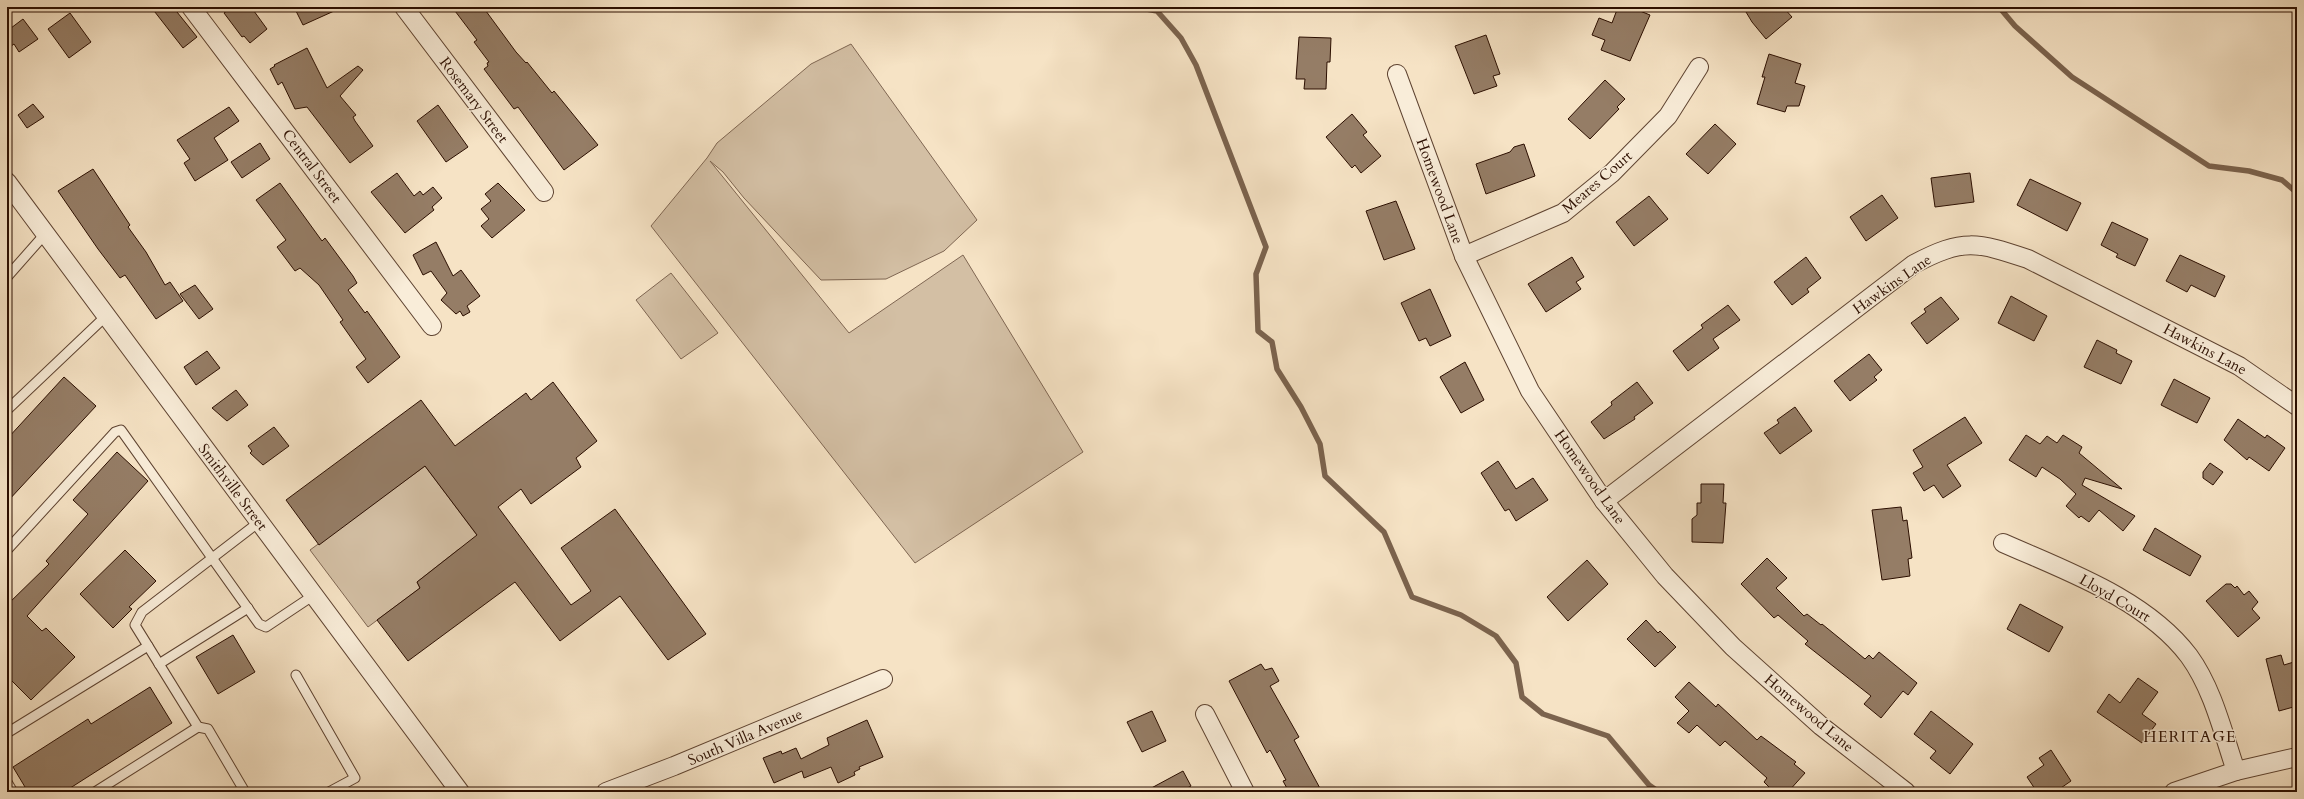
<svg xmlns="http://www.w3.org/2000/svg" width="2304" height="799" font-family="Cardo,serif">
<rect width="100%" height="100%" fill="#f6e3c5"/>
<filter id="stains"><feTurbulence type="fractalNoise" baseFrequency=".005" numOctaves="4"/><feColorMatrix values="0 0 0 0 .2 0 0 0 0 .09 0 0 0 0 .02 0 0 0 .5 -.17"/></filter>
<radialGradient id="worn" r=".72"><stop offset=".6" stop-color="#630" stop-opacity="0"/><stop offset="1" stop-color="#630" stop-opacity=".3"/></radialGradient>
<g fill="#d3bfa4" stroke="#7f6652">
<polygon points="851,44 977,220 944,251 886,279 821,280 744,198 723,172 710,161 849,333 963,255 1083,452 915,563 651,226 707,158 717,143 811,64"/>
<polygon points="671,273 718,333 681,359 636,300"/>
<polygon points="425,466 482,542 459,549 417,582 420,588 368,627 310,550"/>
</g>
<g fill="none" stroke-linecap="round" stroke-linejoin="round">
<g stroke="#7b634e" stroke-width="5.5">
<polyline points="1136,7 1157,11 1181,38 1196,65 1266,247 1256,274 1258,331 1272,342 1277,369 1301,407 1320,444 1325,476 1384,532 1412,597 1461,615 1496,636 1516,663 1522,697 1543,714 1608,736 1649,785 1659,792"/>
<polyline points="1999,7 2015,26 2072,77 2209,166 2249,171 2282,180 2297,193"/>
</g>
</g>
<g fill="#957d66" stroke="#2b0e00">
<polygon points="151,7 173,7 197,37 183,48"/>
<polygon points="232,7 251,7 267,29 250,43 244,36 242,37 224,13"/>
<polygon points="294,7 343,7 303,25"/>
<polygon points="452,7 483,7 516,52 526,63 527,62 552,93 554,91 598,145 564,170 518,107 514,109 484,69 488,66 487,63 489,62 474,42 477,40"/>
<polygon points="1618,7 1630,7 1650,15 1630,61 1601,50 1605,40 1592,35 1599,18 1612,23"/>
<polygon points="1743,7 1783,7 1792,17 1766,39 1752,22"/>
<polygon points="70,13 91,42 69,58 48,29"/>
<polygon points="23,19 38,39 19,52 14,44 7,49 7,31"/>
<polygon points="1486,35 1500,74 1493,76 1497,86 1474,94 1455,46"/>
<polygon points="1299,37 1331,38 1330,62 1327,62 1326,89 1304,89 1305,79 1296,79"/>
<polygon points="307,48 327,88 358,66 363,70 340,96 356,115 353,117 355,121 373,146 350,163 307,107 295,109 282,82 278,85 270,69 275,66 274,65"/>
<polygon points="1769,54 1801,64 1795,83 1805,86 1799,106 1787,106 1785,112 1757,104 1765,77 1762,77"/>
<polygon points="1605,80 1625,99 1617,107 1619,109 1590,139 1568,119"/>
<polygon points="33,104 44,117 27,128 18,115"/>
<polygon points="438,105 468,147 446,162 417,121"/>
<polygon points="229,107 239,121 214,138 228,160 195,181 184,163 190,159 177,140"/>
<polygon points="1352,114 1367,132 1363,135 1381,156 1361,173 1355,165 1352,168 1326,137"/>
<polygon points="1715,124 1736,144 1708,174 1686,154"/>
<polygon points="260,143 270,159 242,178 231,162"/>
<polygon points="1524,144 1535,176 1486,194 1476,164 1510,152 1514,147"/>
<polygon points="93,169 130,225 128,227 146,252 165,285 170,282 183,301 156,319 125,275 120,278 98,249 58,191"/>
<polygon points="397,173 414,196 420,191 423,195 433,187 442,198 432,207 434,210 405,233 371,192"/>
<polygon points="1970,173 1974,202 1935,207 1931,178"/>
<polygon points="2030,179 2081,203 2067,231 2017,205"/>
<polygon points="280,183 322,241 325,238 353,276 357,283 348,290 365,313 367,311 400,357 368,383 356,367 366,359 340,322 343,320 319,285 300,268 295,271 277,247 286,240 256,200"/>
<polygon points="498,183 525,210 492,238 481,226 489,219 481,209 491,201 485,194"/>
<polygon points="1882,195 1898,218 1866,241 1850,217"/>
<polygon points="1649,196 1668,219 1634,246 1616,222"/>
<polygon points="1396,201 1415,249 1384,260 1366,211"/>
<polygon points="2112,222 2148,239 2135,266 2116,257 2118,254 2101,245"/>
<polygon points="436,242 453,276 461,270 480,296 467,306 470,312 463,316 460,311 456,314 441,300 447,293 431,271 423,275 413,255"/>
<polygon points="2180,255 2225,276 2215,297 2191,285 2187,292 2166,281"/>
<polygon points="1572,257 1584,277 1576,282 1581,289 1546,312 1528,284"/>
<polygon points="1806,257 1821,278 1807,289 1809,292 1792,305 1774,282"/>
<polygon points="195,285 213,309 199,319 180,294"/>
<polygon points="1430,289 1451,336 1430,346 1426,338 1419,341 1401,303"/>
<polygon points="2011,296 2047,316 2034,341 1998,323"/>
<polygon points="1941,297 1959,319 1927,344 1911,323 1926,312 1924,309"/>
<polygon points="1728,305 1740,320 1713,339 1719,348 1688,371 1673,351 1703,328 1701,325"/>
<polygon points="2097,340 2117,350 2116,353 2132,361 2121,384 2084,367"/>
<polygon points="207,351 220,368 196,385 184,367"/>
<polygon points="1869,354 1882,370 1874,377 1877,380 1850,401 1834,381"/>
<polygon points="1465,362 1484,400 1461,413 1440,377"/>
<polygon points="64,377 96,406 7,502 7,439"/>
<polygon points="2174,379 2210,398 2197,423 2161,405"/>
<polygon points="553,382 597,441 576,458 581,467 531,504 521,489 498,507 571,605 591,591 561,548 615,509 706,634 668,660 620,596 560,641 515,582 408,661 377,620 420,588 417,582 477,535 425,466 319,545 286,500 421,400 455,446 526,393 531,400"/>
<polygon points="1637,382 1653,403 1634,417 1635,419 1604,439 1591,422 1612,405 1611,402"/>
<polygon points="236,390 248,405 227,421 212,408"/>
<polygon points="1795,407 1812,431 1780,454 1764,433 1779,423 1777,420"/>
<polygon points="1965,417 1982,443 1947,465 1961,486 1943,498 1934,485 1924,491 1913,473 1923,467 1913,450"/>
<polygon points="2238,419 2265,438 2267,435 2285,448 2269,471 2249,457 2247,460 2224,440"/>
<polygon points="274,427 289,446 263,465 250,453 252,451 248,446"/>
<polygon points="2026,435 2040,444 2047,436 2057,443 2063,435 2082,447 2079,453 2122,489 2085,478 2082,485 2135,516 2123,531 2099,510 2089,522 2081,516 2079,518 2066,506 2076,494 2060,479 2042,467 2036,477 2009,460"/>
<polygon points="117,452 148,481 27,616 42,631 46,628 75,657 31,700 7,676 7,605 49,564 46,561 88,514 73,500"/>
<polygon points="1498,461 1516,489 1533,478 1548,500 1516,521 1509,509 1505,511 1481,473"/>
<polygon points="2210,463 2223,472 2213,485 2203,478 2203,472"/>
<polygon points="1701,484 1724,484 1723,503 1726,503 1723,543 1692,542 1692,519 1697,515 1697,503 1701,503"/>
<polygon points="1901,507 1903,521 1907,520 1912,558 1908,559 1910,576 1882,580 1872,510"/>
<polygon points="2155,528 2201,556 2190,576 2143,550"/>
<polygon points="125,550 156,581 129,607 132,609 113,628 80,594"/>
<polygon points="1767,558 1787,578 1776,588 1804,616 1807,614 1821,625 1822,624 1865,659 1869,655 1873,659 1879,652 1917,683 1908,695 1903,691 1881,718 1864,704 1871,696 1805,644 1808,641 1778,615 1774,618 1741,584"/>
<polygon points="1587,560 1608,584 1568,621 1547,597"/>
<polygon points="2226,584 2231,584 2235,588 2237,586 2244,595 2249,591 2258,602 2252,609 2260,618 2238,637 2206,601"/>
<polygon points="2020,604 2063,627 2049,652 2007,629"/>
<polygon points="1646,620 1658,633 1660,631 1676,647 1655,667 1627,639"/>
<polygon points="233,635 255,672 218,694 196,657"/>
<polygon points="2281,655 2284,665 2297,661 2297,706 2279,711 2266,659"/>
<polygon points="1261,664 1265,670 1272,668 1279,681 1270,686 1299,737 1294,740 1322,792 1289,792 1283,781 1286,780 1270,750 1267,753 1229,681"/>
<polygon points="2138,678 2158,692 2142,714 2156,724 2142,743 2097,712 2109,694 2120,703"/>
<polygon points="1689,682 1716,707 1718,704 1757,740 1761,736 1796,762 1794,764 1805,773 1788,792 1774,792 1764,782 1767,778 1725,741 1720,746 1697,725 1689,733 1677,723 1689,711 1675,697"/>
<polygon points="150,687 172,723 64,792 28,792 13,767 88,719 91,724"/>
<polygon points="1152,711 1166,741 1142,752 1127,722"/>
<polygon points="1931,711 1973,744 1950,774 1930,758 1936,751 1914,734"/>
<polygon points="867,720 883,757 859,767 860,769 854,772 855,775 838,783 831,767 804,778 802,771 774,783 763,758 781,751 782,754 796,748 801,759 829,745 827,738"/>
<polygon points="2051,750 2071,781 2055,792 2037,792 2027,777 2044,765 2039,758"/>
<polygon points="1183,771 1191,786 1180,792 1144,792"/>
</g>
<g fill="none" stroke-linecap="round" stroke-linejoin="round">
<defs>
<g id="lane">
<polyline points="7,277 45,234"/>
<polyline points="7,410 106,316"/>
<polyline points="7,550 115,432 121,430 259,624 266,627 314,595"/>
<polyline points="159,664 248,608"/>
<polyline points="296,675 355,778 329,792"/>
<polyline points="198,727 208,729 245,792"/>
<polyline points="7,733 148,646 135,625 142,612 259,522"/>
<polyline points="7,782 13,792"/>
<polyline points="95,792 198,727 148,646"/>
</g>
<g id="street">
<polyline points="191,7 432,326"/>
<polyline points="404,7 544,192"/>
<polyline points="1397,74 1464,256 1530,391 1604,501 1665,576 1733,647 1821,726 1906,792"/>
<polyline points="7,182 460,792"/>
<polyline points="1464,256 1563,213 1612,173 1668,116 1699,67"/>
<path d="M1604,501L1914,264C1963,238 1977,242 2028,259L2239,366L2297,406"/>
<path d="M2003,543C2066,571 2146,599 2189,656C2213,689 2223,733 2236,771"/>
<polyline points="1205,714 1245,792"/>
<polyline points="606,792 674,766 883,679"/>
<polyline points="2174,792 2236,771 2297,757"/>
</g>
</defs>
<use href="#lane" stroke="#5e4331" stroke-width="11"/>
<use href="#street" stroke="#5e4331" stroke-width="20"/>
<use href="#lane" stroke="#f9edd9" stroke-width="9"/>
<use href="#street" stroke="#f9edd9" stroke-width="18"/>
</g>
<g text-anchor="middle" stroke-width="3" stroke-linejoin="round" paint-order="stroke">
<g font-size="15" fill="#2b0e00" stroke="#f9edd9">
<text transform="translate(474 100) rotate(53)" y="5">Rosemary Street</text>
<text transform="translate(312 166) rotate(53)" y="5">Central Street</text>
<text transform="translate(1597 182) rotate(-41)" y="5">Meares Court</text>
<text transform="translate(1440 191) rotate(70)" y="5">Homewood Lane</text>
<text transform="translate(1892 284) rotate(-35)" y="5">Hawkins Lane</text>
<text transform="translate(2205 349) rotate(28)" y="5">Hawkins Lane</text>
<text transform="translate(1590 477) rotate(55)" y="5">Homewood Lane</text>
<text transform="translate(233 487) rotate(53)" y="5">Smithville Street</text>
<text transform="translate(2115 598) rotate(30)" y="5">Lloyd Court</text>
<text transform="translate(1809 713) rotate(40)" y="5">Homewood Lane</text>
<text transform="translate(745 737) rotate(-23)" y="5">South Villa Avenue</text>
</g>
<g font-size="16" letter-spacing="1" fill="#2b0e00" stroke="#f9edd9">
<text x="2190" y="742">HERITAGE</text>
</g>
</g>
<rect width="2304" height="799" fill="none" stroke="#f6e3c5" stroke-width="24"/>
<rect x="8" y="8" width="2288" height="783" fill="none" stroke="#2b0e00" stroke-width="2"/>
<rect x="12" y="12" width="2280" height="775" fill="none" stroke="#2b0e00"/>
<rect width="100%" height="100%" filter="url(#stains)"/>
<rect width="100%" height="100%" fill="url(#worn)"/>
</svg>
